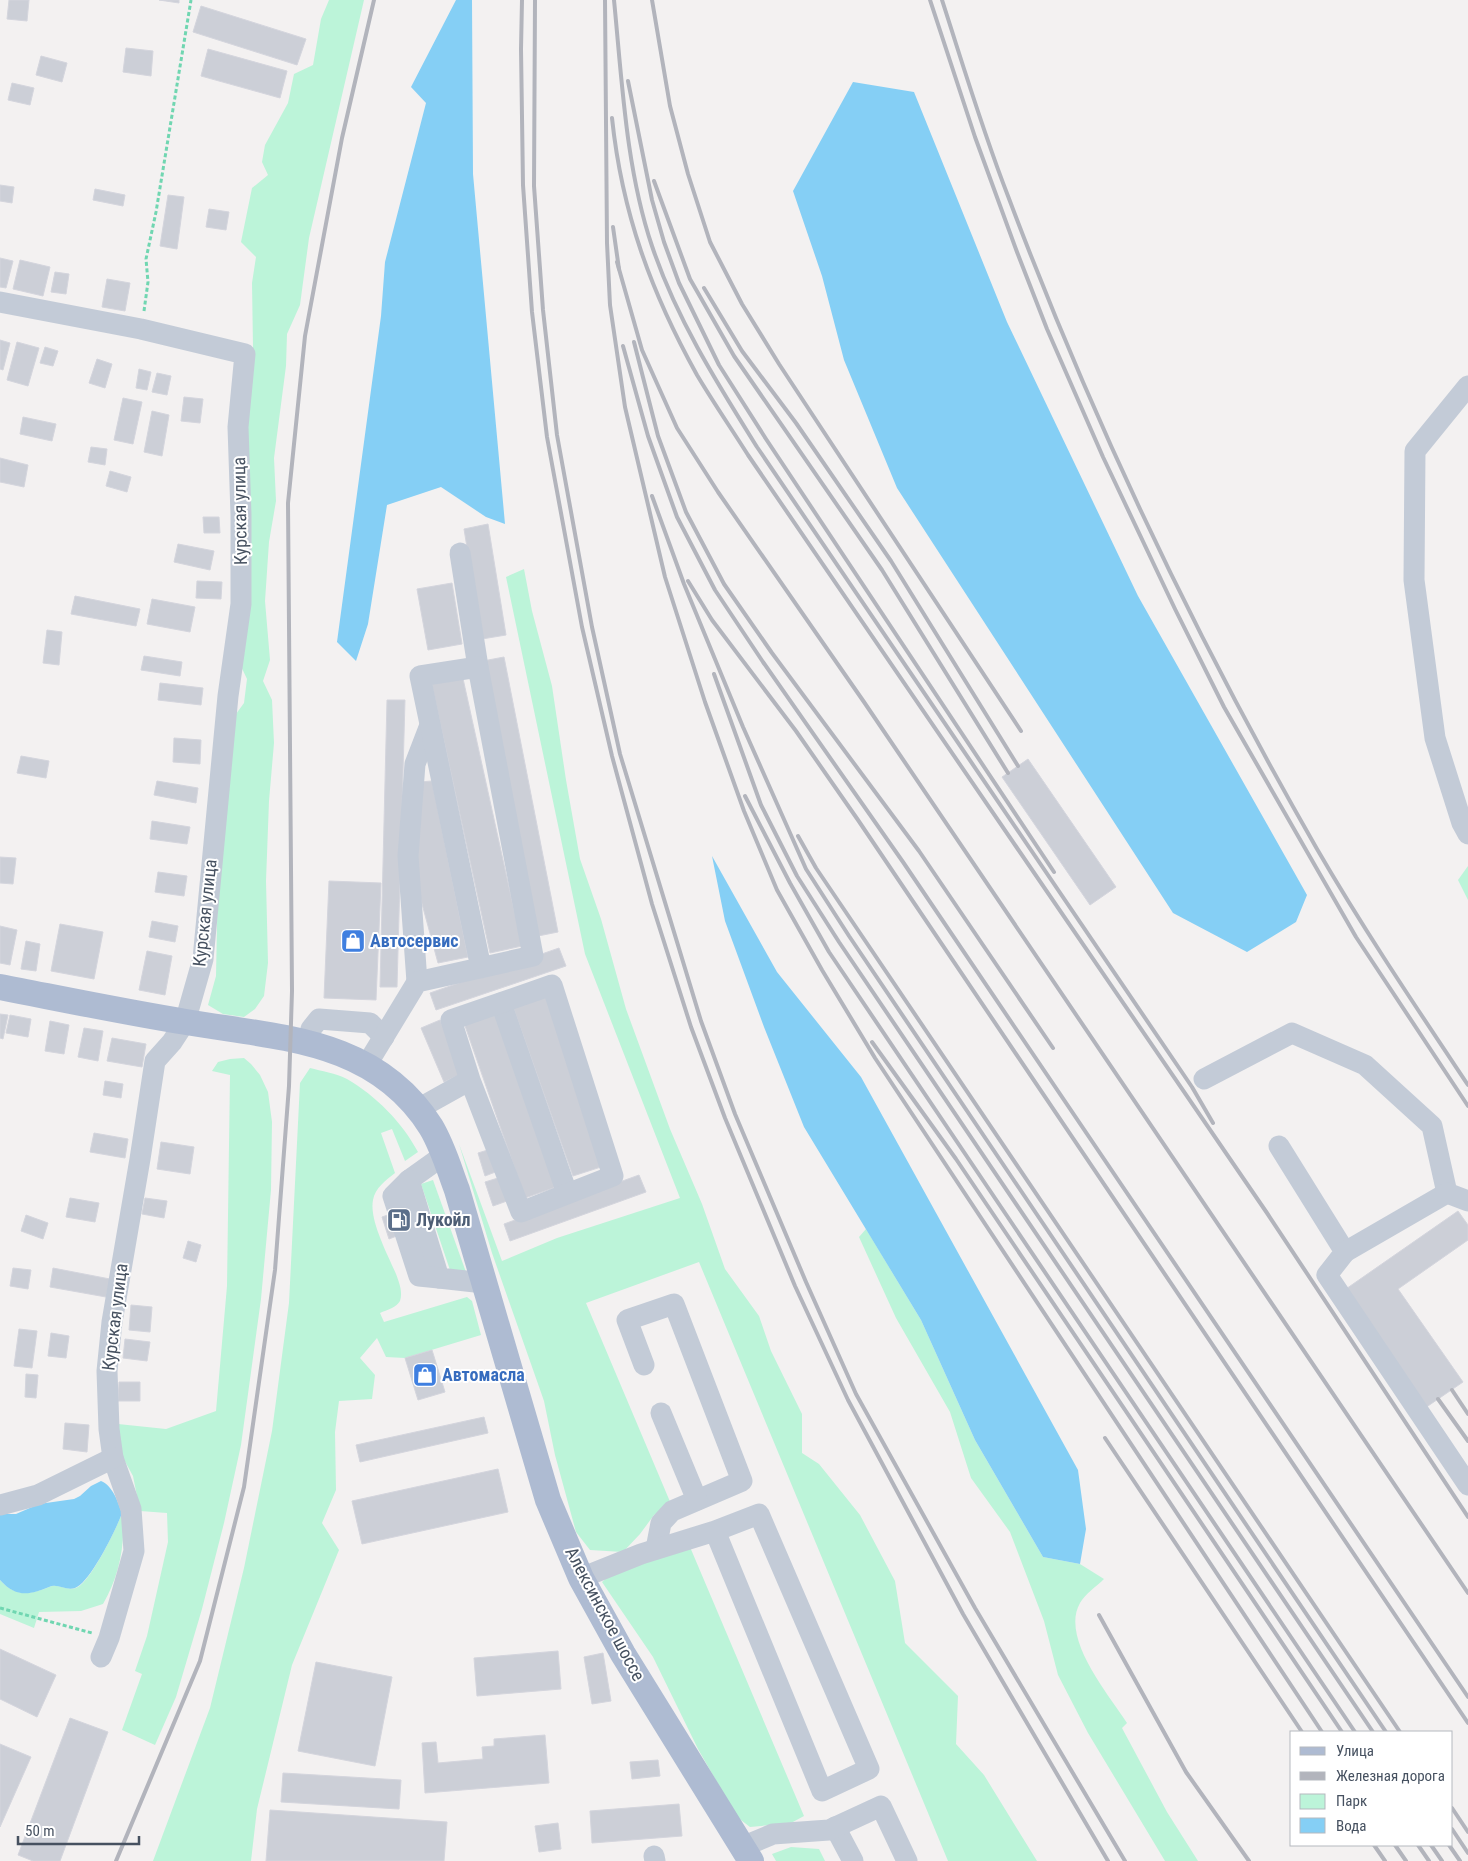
<svg xmlns="http://www.w3.org/2000/svg" width="1468" height="1861" font-family="'Roboto Condensed',sans-serif">
<rect width="100%" height="100%" fill="#f3f1f1"/>
<g fill="#bcf4d9">
<polygon points="329,0 364,0 309,238 300,305 287,334 286,366 274,458 276,501 269,542 265,601 270,660 263,681 272,700 274,743 269,801 266,881 268,963 264,996 255,1009 244,1017 223,1014 208,1005 216,976 218,874 236,714 244,703 247,679 238,660 243,426 253,348 252,283 256,257 241,242 252,188 268,175 262,162 265,145 288,103 294,74 313,65 321,19"/>
<polygon points="524,569 532,611 552,686 566,780 580,859 601,919 626,1009 670,1129 702,1204 725,1269 759,1316 771,1351 802,1414 802,1453 819,1464 860,1515 895,1581 905,1643 958,1696 956,1744 984,1775 1037,1861 948,1861 699,1262 586,1303 671,1504 654,1515 640,1534 623,1552 590,1550 576,1532 555,1455 544,1401 492,1253 459,1144 502,1261 557,1238 680,1198 585,954 506,577"/>
<polygon points="1468,866 1468,900 1458,880"/>
<polygon points="244,1058 251,1064 260,1075 268,1092 272,1122 271,1190 261,1299 241,1445 224,1523 202,1609 176,1697 155,1745 122,1730 142,1674 135,1671 147,1636 168,1542 167,1513 140,1511 133,1476 122,1456 118,1424 166,1429 216,1411 227,1286 230,1075 212,1071 218,1062 230,1059"/>
<path d="M310,1068C321,1071 336,1073 347,1079C376,1096 402,1122 418,1152L405,1161L392,1129L381,1133L395,1173C386,1180 375,1188 373,1200C369,1220 388,1255 396,1274C399,1282 403,1292 400,1301C397,1307 387,1310 380,1313L384,1322L467,1297L472,1301L481,1335L405,1358L386,1357L377,1338L360,1358L375,1375L372,1399L339,1401L335,1432L336,1490L322,1523L339,1550L292,1665L257,1809L251,1861H153L210,1708L244,1568L272,1431L289,1303L300,1083Z"/>
<polygon points="433,1180 467,1275 450,1270 421,1184"/>
<path d="M866,1229L921,1320L975,1440L1043,1557L1080,1564L1104,1579C1097,1586 1085,1594 1080,1603C1060,1638 1109,1695 1127,1723L1122,1728L1167,1812L1198,1861H1165L1088,1733L1058,1675L1044,1621L1010,1532L971,1478L950,1412L896,1318L859,1237Z"/>
<path d="M122,1513C126,1544 119,1577 103,1604L81,1611L39,1612L34,1628L0,1614V1580C15,1597 30,1595 49,1587C58,1583 66,1591 76,1588C90,1583 117,1528 122,1513Z"/>
<polygon points="690,1547 804,1816 791,1823 750,1827 737,1817 698,1749 653,1657 602,1582 610,1575"/>
<polygon points="791,1847 819,1849 825,1861 776,1861 772,1854"/>
</g>
<g fill="#85cff5">
<polygon points="456,0 472,0 473,174 505,524 486,517 441,487 387,505 368,624 356,661 337,642 381,316 385,262 426,103 411,87"/>
<polygon points="853,82 914,92 1007,322 1138,596 1307,895 1296,922 1247,952 1173,913 897,488 844,360 822,276 793,191"/>
<polygon points="712,856 777,972 861,1077 1078,1470 1086,1529 1080,1564 1043,1557 975,1440 921,1320 804,1127 764,1027 725,921"/>
<path d="M101,1481C113,1486 118,1502 122,1513C117,1528 90,1583 75,1588C66,1591 57,1583 49,1587C30,1595 16,1598 0,1580V1514H16L39,1504L74,1499L80,1496L91,1486Z"/>
</g>
<g fill="#cccfd7" stroke="#d4d5dd">
<polygon points="9,0 29,0 27,21 7,19"/>
<polygon points="159,0 179,0 179,3"/>
<polygon points="201,6 306,39 297,65 193,32"/>
<polygon points="126,48 153,51 151,76 123,72"/>
<polygon points="208,49 287,71 280,98 201,76"/>
<polygon points="41,56 67,63 62,82 36,75"/>
<polygon points="12,83 34,88 30,105 8,100"/>
<polygon points="0,185 14,187 12,203 0,201"/>
<polygon points="95,189 125,195 123,206 93,200"/>
<polygon points="168,195 184,197 177,249 160,246"/>
<polygon points="209,209 229,212 226,230 206,227"/>
<polygon points="0,258 13,261 6,288 0,287"/>
<polygon points="20,260 50,267 43,296 13,289"/>
<polygon points="55,272 69,274 66,294 51,292"/>
<polygon points="107,279 130,283 125,311 102,307"/>
<polygon points="0,340 10,343 3,370 0,369"/>
<polygon points="17,342 39,348 28,386 7,380"/>
<polygon points="45,347 58,351 53,366 40,363"/>
<polygon points="97,359 112,364 105,388 89,383"/>
<polygon points="139,369 151,372 147,390 136,388"/>
<polygon points="157,373 171,376 167,395 152,392"/>
<polygon points="184,397 203,399 200,423 181,421"/>
<polygon points="123,398 142,402 133,444 114,440"/>
<polygon points="152,411 169,415 162,456 144,452"/>
<polygon points="23,417 56,424 52,441 20,434"/>
<polygon points="91,447 107,449 105,465 88,462"/>
<polygon points="0,458 28,465 24,487 0,482"/>
<polygon points="110,471 131,477 127,492 106,486"/>
<polygon points="203,517 219,517 220,533 204,533"/>
<polygon points="488,524 506,635 482,639 464,529"/>
<polygon points="178,544 214,551 210,570 174,562"/>
<polygon points="197,581 222,582 221,599 196,598"/>
<polygon points="452,583 462,644 428,650 417,589"/>
<polygon points="75,596 140,609 136,626 71,614"/>
<polygon points="152,599 195,607 190,632 147,624"/>
<polygon points="47,630 62,632 59,665 43,663"/>
<polygon points="144,656 182,662 180,676 141,670"/>
<polygon points="504,657 558,932 538,936 483,661"/>
<polygon points="462,674 522,946 490,953 431,681"/>
<polygon points="160,683 203,688 201,705 158,700"/>
<polygon points="387,700 405,700 397,987 380,987"/>
<polygon points="174,738 201,740 200,764 173,762"/>
<polygon points="21,756 49,761 46,778 17,773"/>
<polygon points="1028,759 1116,887 1090,905 1002,777"/>
<polygon points="157,781 198,788 196,803 154,795"/>
<polygon points="432,781 468,957 438,963 415,878 419,782"/>
<polygon points="152,821 190,827 187,844 150,839"/>
<polygon points="0,857 16,858 13,884 0,883"/>
<polygon points="158,872 187,876 184,896 155,892"/>
<polygon points="329,881 381,883 376,1000 324,998"/>
<polygon points="152,921 178,926 175,942 149,937"/>
<polygon points="60,924 103,932 94,979 51,971"/>
<polygon points="0,926 17,930 10,965 0,963"/>
<polygon points="26,941 40,944 36,971 21,969"/>
<polygon points="559,948 566,966 436,1010 430,993"/>
<polygon points="147,951 172,956 165,995 139,990"/>
<polygon points="546,993 604,1166 573,1176 512,1004"/>
<polygon points="496,1012 556,1187 525,1198 464,1023"/>
<polygon points="0,1014 8,1015 3,1039 0,1038"/>
<polygon points="10,1015 31,1019 28,1037 6,1033"/>
<polygon points="440,1020 463,1073 444,1082 421,1028"/>
<polygon points="50,1021 69,1025 64,1054 45,1051"/>
<polygon points="84,1028 103,1031 98,1061 78,1057"/>
<polygon points="112,1038 146,1044 142,1067 107,1061"/>
<polygon points="105,1081 123,1084 121,1098 103,1095"/>
<polygon points="94,1133 128,1139 125,1158 90,1152"/>
<polygon points="161,1142 194,1147 190,1174 157,1169"/>
<polygon points="491,1149 498,1171 485,1176 478,1153"/>
<polygon points="639,1175 646,1192 510,1241 504,1224"/>
<polygon points="498,1178 507,1201 493,1206 485,1182"/>
<polygon points="70,1198 99,1203 95,1222 66,1217"/>
<polygon points="145,1198 167,1201 164,1218 142,1214"/>
<polygon points="418,1204 425,1225 389,1239 382,1217"/>
<polygon points="1458,1211 1468,1225 1468,1240 1398,1289 1463,1382 1425,1408 1343,1291"/>
<polygon points="26,1215 48,1223 43,1239 21,1231"/>
<polygon points="188,1241 201,1245 196,1262 183,1258"/>
<polygon points="13,1268 31,1270 28,1289 10,1286"/>
<polygon points="53,1268 110,1279 106,1297 50,1287"/>
<polygon points="131,1305 152,1307 150,1332 129,1330"/>
<polygon points="19,1329 37,1331 32,1368 14,1366"/>
<polygon points="51,1333 69,1336 66,1358 48,1356"/>
<polygon points="125,1339 150,1342 147,1361 123,1358"/>
<polygon points="432,1350 445,1392 418,1400 405,1358"/>
<polygon points="26,1374 38,1375 36,1398 25,1397"/>
<polygon points="119,1382 140,1382 140,1401 118,1401"/>
<polygon points="484,1417 488,1433 360,1462 356,1445"/>
<polygon points="65,1423 89,1425 87,1452 63,1449"/>
<polygon points="498,1469 508,1512 362,1544 352,1501"/>
<polygon points="0,1649 56,1675 37,1717 0,1699"/>
<polygon points="558,1651 561,1689 477,1696 474,1658"/>
<polygon points="603,1653 611,1701 592,1704 584,1657"/>
<polygon points="316,1662 392,1677 375,1766 298,1751"/>
<polygon points="70,1718 108,1732 60,1861 33,1861 18,1855"/>
<polygon points="545,1735 549,1783 425,1793 422,1743 436,1742 438,1763 483,1759 482,1747 494,1746 494,1739"/>
<polygon points="0,1744 31,1757 0,1827"/>
<polygon points="658,1760 660,1776 632,1779 630,1762"/>
<polygon points="283,1773 401,1780 399,1809 281,1802"/>
<polygon points="679,1804 682,1836 592,1843 590,1811"/>
<polygon points="270,1810 447,1822 444,1861 266,1861"/>
<polygon points="558,1823 561,1849 539,1852 535,1826"/>
</g>
<g fill="none" stroke-linecap="round" stroke-linejoin="round">
<g stroke="#70d6b1" stroke-width="3" stroke-dasharray="4 2.5" stroke-linecap="butt">
<polyline points="144,311 148,282 146,259 156,212 191,0"/>
<polyline points="0,1608 92,1633"/>
</g>
<g stroke="#c3cbd7" stroke-width="21">
<polyline points="0,302 141,329 245,354 238,427 241,515 241,604 228,696 203,959 185,1022 172,1042 155,1061 140,1159 112,1322 107,1371 109,1429 113,1458 131,1509 134,1551 109,1638 101,1657"/>
<polyline points="1468,386 1415,451 1414,580 1435,738 1462,823 1468,834"/>
<polyline points="460,553 478,667"/>
<polyline points="417,982 408,856 415,764 430,725"/>
<polyline points="501,1003 567,1193"/>
<polyline points="308,1042 311,1029 319,1019 370,1023 384,1037"/>
<polyline points="366,1066 417,982 533,956 478,667 420,676 481,968"/>
<polyline points="1204,1079 1292,1033 1365,1065 1432,1126 1447,1193"/>
<polyline points="418,1109 470,1080 521,1212 613,1176 552,985 451,1020 470,1080"/>
<polyline points="1279,1146 1345,1252 1327,1275 1468,1485"/>
<polyline points="444,1155 409,1180 439,1278 484,1283"/>
<polyline points="409,1180 393,1196 419,1276 439,1278"/>
<polyline points="1345,1252 1447,1193 1468,1201"/>
<polyline points="644,1365 627,1320 674,1304 742,1481 672,1511 661,1523 656,1549"/>
<polyline points="661,1413 697,1500"/>
<polyline points="0,1505 38,1495 113,1458"/>
<polyline points="581,1578 641,1554 715,1531 759,1514 869,1769 822,1791 715,1531"/>
<polyline points="835,1827 853,1861"/>
<polyline points="742,1847 773,1834 829,1830 881,1806 907,1861"/>
<polyline points="654,1856 655,1861"/>
</g>
<path stroke="#aebbd2" stroke-width="26" d="M0,987C62,999 124,1012 186,1022C278,1038 375,1038 431,1127C443,1147 449,1169 457,1190L548,1500L581,1578L623,1654L751,1861"/>
<g stroke="#b2b4bc" stroke-width="4">
<polyline points="522,0 521,49 523,185 532,312 547,437 582,627 612,756 652,904 691,1027 725,1118 795,1286 848,1400 963,1614 1108,1861"/>
<polyline points="535,0 534,186 543,310 557,435 592,627 620,754 701,1021 735,1114 806,1282 856,1394 975,1608 1125,1861"/>
<polyline points="605,0 607,243 610,305 625,407 665,577 705,702 744,811 777,890 822,970 875,1058 1322,1732"/>
<path d="M614,0C622,81 626,169 652,246C676,318 717,383 757,447L1192,1087L1213,1123"/>
<polyline points="652,0 670,106 688,174 710,242 742,304 779,364 1021,731"/>
<polyline points="930,0 975,137 1017,252 1047,329 1103,457 1175,609 1224,707 1356,937 1468,1106"/>
<path d="M942,0C963,65 983,132 1008,196C1093,422 1197,640 1317,849C1364,930 1416,1007 1468,1085"/>
<polyline points="628,81 652,200 664,242 679,283 719,365 766,439 1054,872"/>
<path d="M612,118C622,213 651,292 697,375C713,402 731,428 748,455L1267,1213L1468,1517"/>
<polyline points="654,181 690,279 734,356 882,570 1008,773"/>
<polyline points="613,227 619,269"/>
<polyline points="617,262 642,350 677,428 718,492 864,702 1468,1593"/>
<polyline points="704,288 742,351 796,423 891,561 1018,766"/>
<polyline points="634,342 658,436 686,512 724,584 772,653 919,851 1053,1048"/>
<polyline points="623,346 648,436 677,517 715,590 763,662 903,862 1468,1697"/>
<polyline points="652,496 684,584 743,727 806,869 849,936 1386,1732"/>
<polyline points="688,581 712,620 796,731 858,820 1468,1723"/>
<polyline points="714,674 761,805 797,876 839,942 1373,1732"/>
<polyline points="745,796 790,883 829,952 1355,1732"/>
<polyline points="798,836 816,868 1400,1732"/>
<polyline points="872,1042 956,1159 1342,1732"/>
<polyline points="1452,1390 1468,1414"/>
<polyline points="1438,1399 1468,1441"/>
<polyline points="1105,1438 1302,1732"/>
<polyline points="1099,1615 1186,1772 1249,1861"/>
<polyline points="1452,1808 1468,1832"/>
<polyline points="1452,1829 1468,1853"/>
<polyline points="1374,1845 1385,1861"/>
<polyline points="1395,1845 1406,1861"/>
<polyline points="1418,1845 1429,1861"/>
<polyline points="1431,1845 1442,1861"/>
<polyline points="1449,1845 1460,1861"/>
<polyline points="116,1861 200,1661 244,1487 275,1270 289,1086 292,991 288,503 305,336 342,138 374,0"/>
</g>
</g>
<defs>
<symbol id="shop-square" viewBox="-11 -11 22 22"><rect x="-9" y="-9" width="18" height="18" rx="4" fill="#3f7fe0" stroke="#fff"/><path d="M-5-2.5h2.3a2.7 3.5 0 0 1 5.4 0H5L5.5 6h-11ZM-1.5-2.5h3a1.5 2.3 0 0 0-3 0Z" fill="#fff"/></symbol>
<symbol id="fuel-square" viewBox="-11 -11 22 22"><rect x="-9" y="-9" width="18" height="18" rx="4" fill="#5c6f8a" stroke="#fff"/><path d="M-5.5-6h7V0h2V4h1.3V-2.5L3-4.5l.8-.8L6-3V5H2.5V1h-1V6h-7ZM-4.2-4.7v3.2H.2V-4.7Z" fill="#fff"/></symbol>
</defs>
<g fill-rule="evenodd">
<use href="#shop-square" x="339" y="927" width="28" height="28"/>
<use href="#fuel-square" x="385" y="1206" width="28" height="28"/>
<use href="#shop-square" x="411" y="1361" width="28" height="28"/>
</g>
<g text-anchor="middle" stroke-width="4" stroke-linejoin="round" paint-order="stroke">
<g font-size="18" fill="#465160" stroke="#fff">
<text transform="translate(240 511) rotate(-91)" y="6">Курская улица</text>
<text transform="translate(205 913) rotate(-84)" y="6">Курская улица</text>
<text transform="translate(115 1317) rotate(-83)" y="6">Курская улица</text>
<text transform="translate(605 1614) rotate(62)" y="6">Алексинское шоссе</text>
</g>
<g font-size="18" font-weight="bold" fill="#366cbe" stroke="#fff" text-anchor="start">
<text x="370" y="947">Автосервис</text>
<text x="442" y="1381">Автомасла</text>
</g>
<g font-size="18" font-weight="bold" fill="#4e5e75" stroke="#fff" text-anchor="start">
<text x="416" y="1226">Лукойл</text>
</g>
</g>
<rect x="1290" y="1731" width="162" height="115" fill="#ffffff" stroke="#b5b9bf"/>
<rect x="1300" y="1747" width="25" height="8" fill="#aebbd2" stroke="#b5b9bf"/>
<text x="1336" y="1756" font-size="15" fill="#465160">Улица</text>
<rect x="1300" y="1772" width="25" height="8" fill="#b2b4bc" stroke="#b5b9bf"/>
<text x="1336" y="1781" font-size="15" fill="#465160">Железная дорога</text>
<rect x="1300" y="1794" width="25" height="15" fill="#bcf4d9" stroke="#b5b9bf"/>
<text x="1336" y="1806" font-size="15" fill="#465160">Парк</text>
<rect x="1300" y="1818" width="25" height="15" fill="#85cff5" stroke="#b5b9bf"/>
<text x="1336" y="1831" font-size="15" fill="#465160">Вода</text>
<path d="M18 1836v8h121v-8" fill="none" stroke="#465160" stroke-width="2.5"/>
<text x="25" y="1836" font-size="15" fill="#465160" stroke="#ffffff" stroke-width="4" paint-order="stroke">50 m</text>
</svg>
